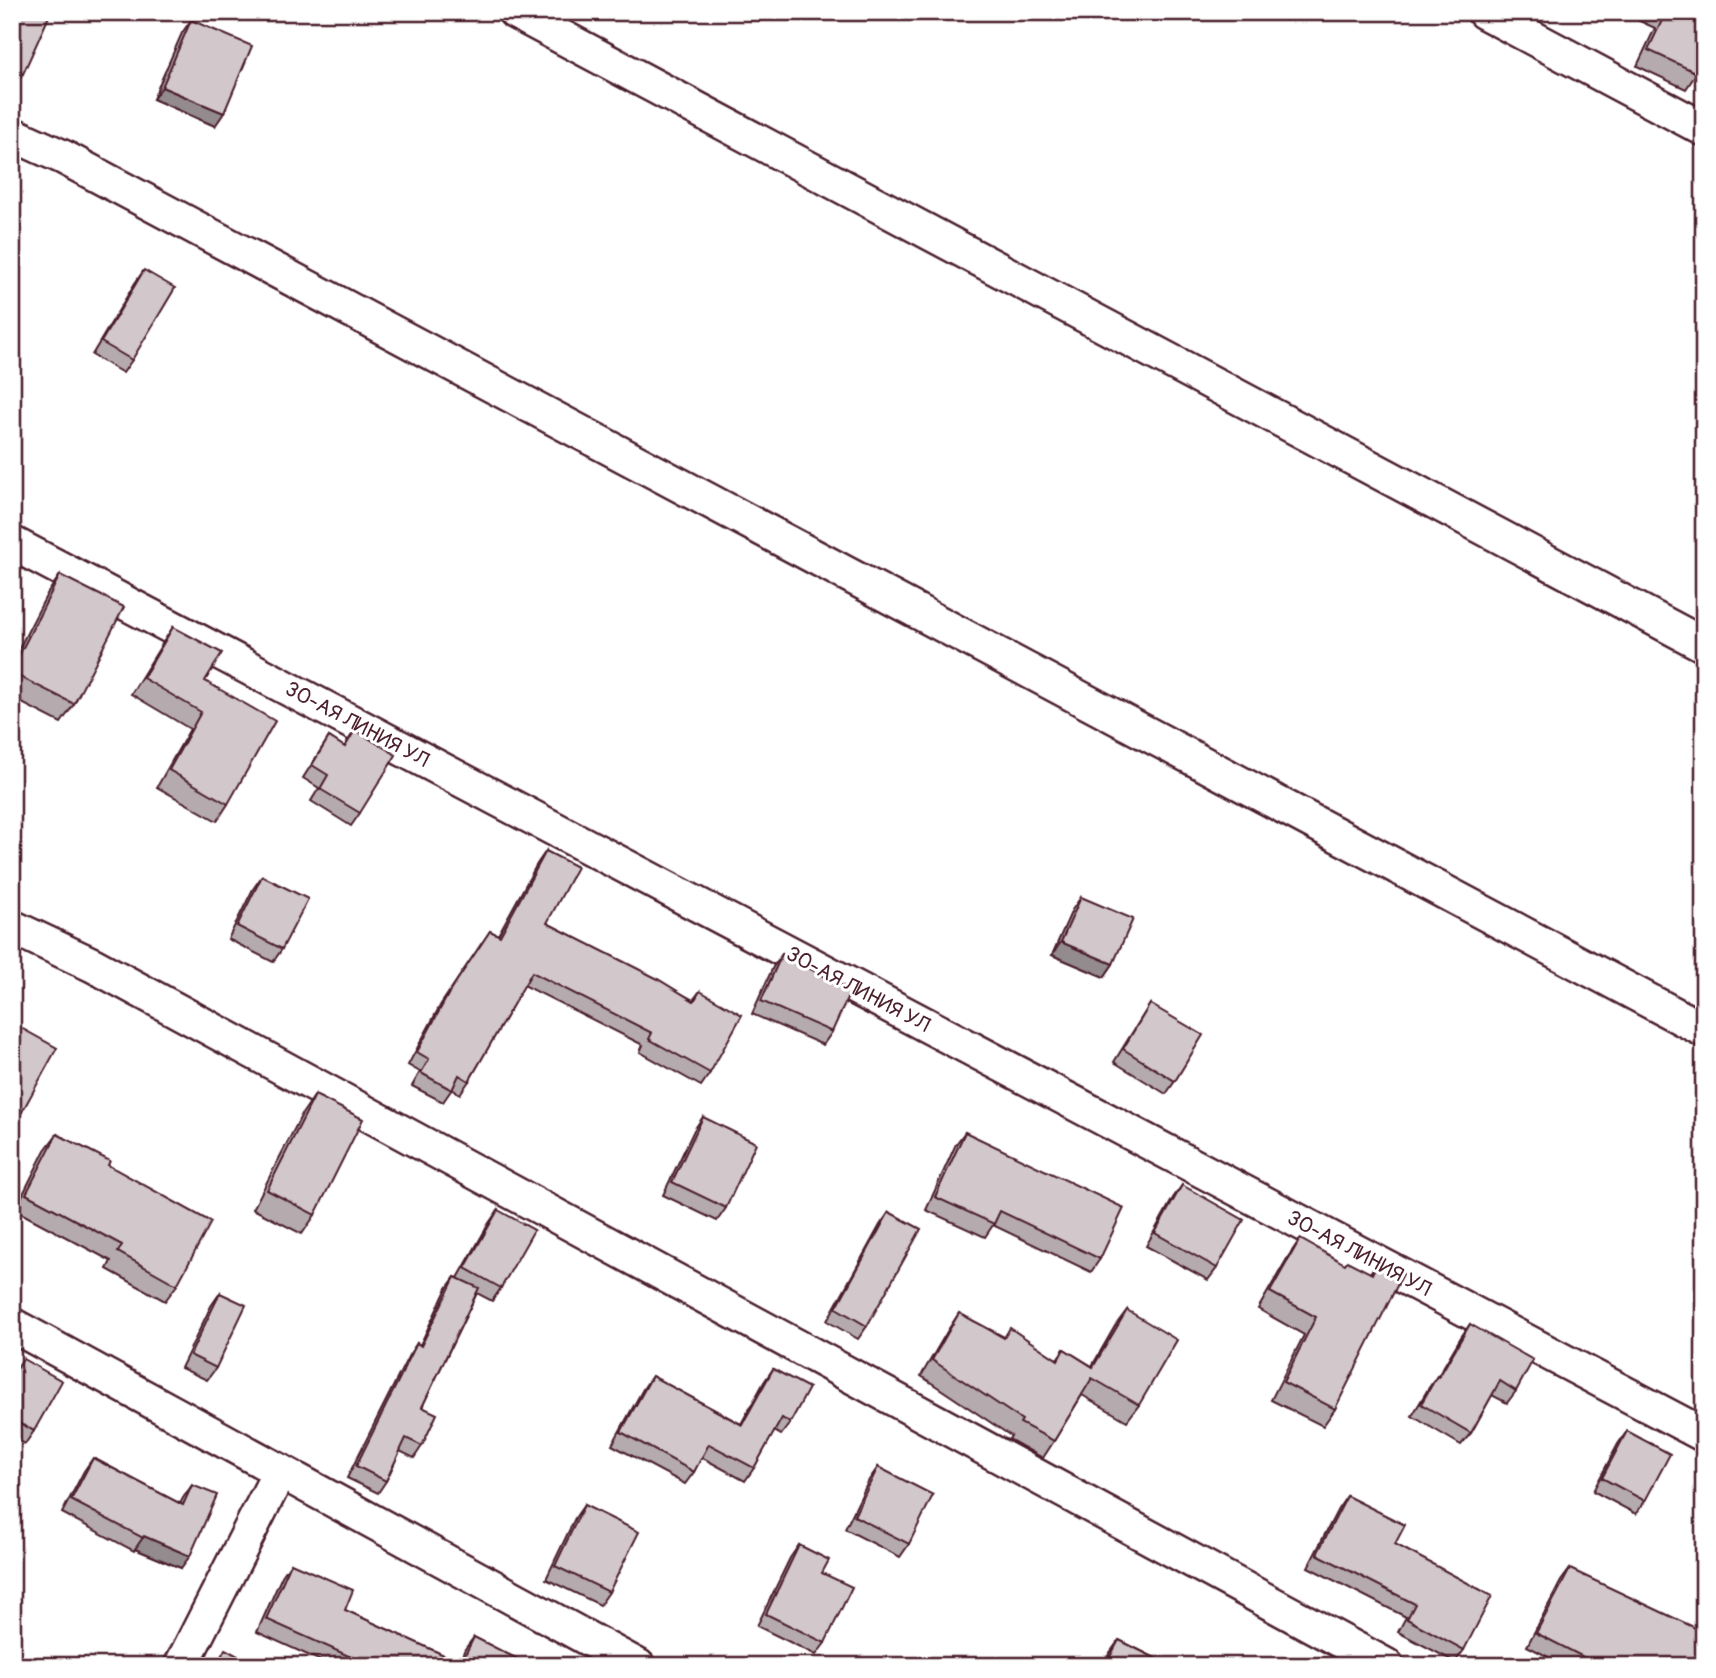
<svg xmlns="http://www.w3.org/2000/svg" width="1716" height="1678" font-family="Pangolin,sans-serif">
<rect width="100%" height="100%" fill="#fff"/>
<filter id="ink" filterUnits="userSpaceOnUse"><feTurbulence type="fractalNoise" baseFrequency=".0143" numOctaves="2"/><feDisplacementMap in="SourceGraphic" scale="14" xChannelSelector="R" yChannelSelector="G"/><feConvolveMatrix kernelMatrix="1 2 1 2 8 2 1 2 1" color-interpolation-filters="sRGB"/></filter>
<g filter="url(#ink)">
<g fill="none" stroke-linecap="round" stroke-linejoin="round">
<defs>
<g id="minor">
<polyline points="515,12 1704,645"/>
<polyline points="1484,12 1704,129"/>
<polyline points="12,134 63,157 1704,1030"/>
<polyline points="12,543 1704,1435"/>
<polyline points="12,927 93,965 1387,1666"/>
<polyline points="12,1325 638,1666"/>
<polyline points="181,1666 280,1471"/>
</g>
</defs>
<use href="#minor" stroke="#4a1f2b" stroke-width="38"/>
<use href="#minor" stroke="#fff" stroke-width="33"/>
</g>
<g fill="#b5abaf" stroke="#4a1f2b" stroke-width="2">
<polygon points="12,12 23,74 14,86 12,86"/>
<polygon points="1620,12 1704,12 1704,70 1700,68 1686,89 1637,66 1655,28"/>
<polygon points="191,20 215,126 153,99 182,33"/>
<polygon points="144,270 132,360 123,373 92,355 135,283"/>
<polygon points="60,575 74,704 61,723 12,698 12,662 47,594"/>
<polygon points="173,627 205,681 228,804 217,821 157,787 190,729 131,694 162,644"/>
<polygon points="355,730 360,813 351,826 311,801 319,788 303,778 329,737 344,747"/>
<polygon points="546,851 547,923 693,1000 700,991 710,1073 701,1086 640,1052 643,1045 524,985 469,1081 460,1094 452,1089 443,1102 412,1086 420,1072 408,1065 441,1004 490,931 498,935 537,864"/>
<polygon points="262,876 282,949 273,962 228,939 253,889"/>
<polygon points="1081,897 1113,964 1104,977 1052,955 1072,910"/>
<polygon points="782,954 832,1032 823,1045 752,1014 773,967"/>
<polygon points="1150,1004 1175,1081 1166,1094 1114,1062"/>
<polygon points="12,1023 22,1112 13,1125 12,1125"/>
<polygon points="315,1095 315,1215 302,1234 253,1209 302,1114"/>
<polygon points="703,1117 726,1208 717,1221 663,1195 694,1130"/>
<polygon points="965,1132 1100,1259 1091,1272 993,1225 985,1237 926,1210 956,1144"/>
<polygon points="57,1134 108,1165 177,1285 165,1301 107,1269 111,1261 15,1210 45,1150"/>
<polygon points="1182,1185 1217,1268 1208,1280 1146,1246 1173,1198"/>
<polygon points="498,1210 501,1288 492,1301 477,1293 422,1407 422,1446 414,1458 400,1451 386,1481 378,1493 347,1478 409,1355 417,1343 420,1345 447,1288 455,1277 458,1278 489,1223"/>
<polygon points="889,1212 867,1326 858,1339 827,1321 880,1225"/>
<polygon points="1300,1239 1344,1264 1370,1273 1378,1261 1335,1409 1323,1426 1271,1400 1304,1335 1258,1309 1288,1257"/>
<polygon points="220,1293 216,1368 207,1380 181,1368 211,1306"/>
<polygon points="1127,1310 1139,1405 1127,1421 1082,1395 1054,1441 1043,1458 1009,1439 1011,1436 921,1376 948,1330 959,1313 1004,1337 1057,1359 1064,1349 1092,1366 1115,1326"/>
<polygon points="1470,1324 1516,1391 1507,1403 1492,1395 1471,1433 1461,1445 1412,1416 1428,1389 1437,1376 1438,1376 1461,1337"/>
<polygon points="23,1359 34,1431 25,1444 12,1437 12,1374"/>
<polygon points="773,1369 790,1423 781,1435 774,1431 754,1468 745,1481 701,1457 694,1472 685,1484 612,1445 643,1389 652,1376 741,1424 764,1382"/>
<polygon points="1627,1431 1645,1501 1636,1514 1593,1491 1618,1444"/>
<polygon points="93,1458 180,1504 183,1498 192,1485 181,1568 135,1549 134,1551 62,1513 84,1471"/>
<polygon points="878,1467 909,1544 900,1557 845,1529 869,1480"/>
<polygon points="1347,1496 1395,1544 1464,1650 1455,1662 1398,1632 1406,1617 1308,1567 1338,1509"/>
<polygon points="584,1505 609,1592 600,1605 546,1579 575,1518"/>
<polygon points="799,1545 822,1573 825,1643 816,1655 757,1626 790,1558"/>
<polygon points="291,1563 345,1610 459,1662 465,1649 474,1637 531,1666 332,1666 257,1632 282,1576"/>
<polygon points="1570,1569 1691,1666 1566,1666 1527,1646 1561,1581"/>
<polygon points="1119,1640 1171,1666 1103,1666 1109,1654"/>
</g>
<g fill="#938b8e" stroke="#4a1f2b" stroke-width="2">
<polygon points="162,87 224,113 215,126 153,99"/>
<polygon points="1061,942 1113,964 1104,977 1052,955"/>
<polygon points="144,1536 190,1556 181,1568 135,1549"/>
</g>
<g fill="#d2c7cb" stroke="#4a1f2b" stroke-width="2">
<polygon points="12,12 51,12 23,74 12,69"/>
<polygon points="1666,12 1704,12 1704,60 1697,73 1648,50"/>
<polygon points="191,20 252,46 224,113 162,87"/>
<polygon points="144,270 175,288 132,360 101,342"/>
<polygon points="60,575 124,607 74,704 12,673 12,669"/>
<polygon points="173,627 222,653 205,681 275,721 228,804 169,770 201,712 143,678"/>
<polygon points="355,730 396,755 360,813 320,789 328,775 312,765 329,737 345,747"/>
<polygon points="546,851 577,867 547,923 656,978 694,1001 700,991 742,1015 710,1073 649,1039 652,1033 532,972 469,1081 459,1075 452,1090 421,1073 429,1059 417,1052 450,991 490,931 500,936"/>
<polygon points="262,876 308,899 282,949 237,926"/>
<polygon points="1081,897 1133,919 1113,964 1061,942"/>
<polygon points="782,954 851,990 832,1032 761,1001"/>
<polygon points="1150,1004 1203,1035 1175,1081 1123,1049"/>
<polygon points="12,1023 57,1048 22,1112 12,1107"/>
<polygon points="315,1095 363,1119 315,1215 267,1190"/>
<polygon points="703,1117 756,1143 726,1208 672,1182"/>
<polygon points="965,1132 1124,1208 1100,1259 1000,1211 994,1224 935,1197"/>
<polygon points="57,1134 110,1161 108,1165 211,1222 177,1285 118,1252 122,1245 26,1194"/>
<polygon points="1182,1185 1244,1220 1217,1268 1155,1233"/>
<polygon points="498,1210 534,1230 501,1288 465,1268"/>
<polygon points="889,1212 921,1229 867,1326 836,1308"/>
<polygon points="1300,1239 1345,1264 1347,1261 1372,1274 1378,1261 1403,1274 1335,1409 1283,1382 1316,1317 1270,1292"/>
<polygon points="455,1277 479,1288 422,1407 437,1414 422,1446 406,1438 386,1481 356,1466 417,1343 421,1346"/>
<polygon points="220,1293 246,1305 216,1368 190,1355"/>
<polygon points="1127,1310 1177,1340 1139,1405 1092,1378 1054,1441 1020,1423 1022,1420 932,1360 959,1313 1004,1338 1010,1328 1058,1360 1064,1349 1093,1367"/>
<polygon points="1470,1324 1533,1360 1516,1391 1500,1381 1471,1433 1421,1404 1437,1376 1439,1377"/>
<polygon points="23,1359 62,1381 34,1431 12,1419 12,1377"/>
<polygon points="773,1369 809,1388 790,1423 782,1418 754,1468 709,1444 694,1472 621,1432 652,1376 742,1425"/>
<polygon points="1627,1431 1670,1454 1645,1501 1602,1478"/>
<polygon points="93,1458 183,1505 192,1485 217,1495 190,1556 144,1536 143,1538 71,1500"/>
<polygon points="878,1467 933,1495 909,1544 854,1516"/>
<polygon points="1347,1496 1405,1525 1395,1544 1492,1596 1464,1650 1407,1619 1415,1604 1317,1554"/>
<polygon points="584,1505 639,1532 609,1592 555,1566"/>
<polygon points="799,1545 829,1560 822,1573 852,1587 825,1643 766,1614"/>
<polygon points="291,1563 353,1590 345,1610 461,1663 474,1637 531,1666 347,1666 351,1657 266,1619"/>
<polygon points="1570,1569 1704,1632 1704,1638 1691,1666 1601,1666 1536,1633"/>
<polygon points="1119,1640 1171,1666 1105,1666"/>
<polygon points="225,1649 251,1663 249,1666 216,1666"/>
</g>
</g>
<g text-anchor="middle" stroke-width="6" stroke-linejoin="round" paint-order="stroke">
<g font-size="21" fill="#4a1f2b" stroke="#fff">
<text transform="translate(357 724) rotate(28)" y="7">30-АЯ ЛИНИЯ УЛ</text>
<text transform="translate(858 989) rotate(28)" y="7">30-АЯ ЛИНИЯ УЛ</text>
<text transform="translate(1359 1253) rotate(28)" y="7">30-АЯ ЛИНИЯ УЛ</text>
</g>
</g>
<rect width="1716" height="1678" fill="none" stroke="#fff" stroke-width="42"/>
<rect x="21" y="21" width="1674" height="1636" fill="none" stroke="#4a1f2b" stroke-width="2.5" filter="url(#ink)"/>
</svg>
